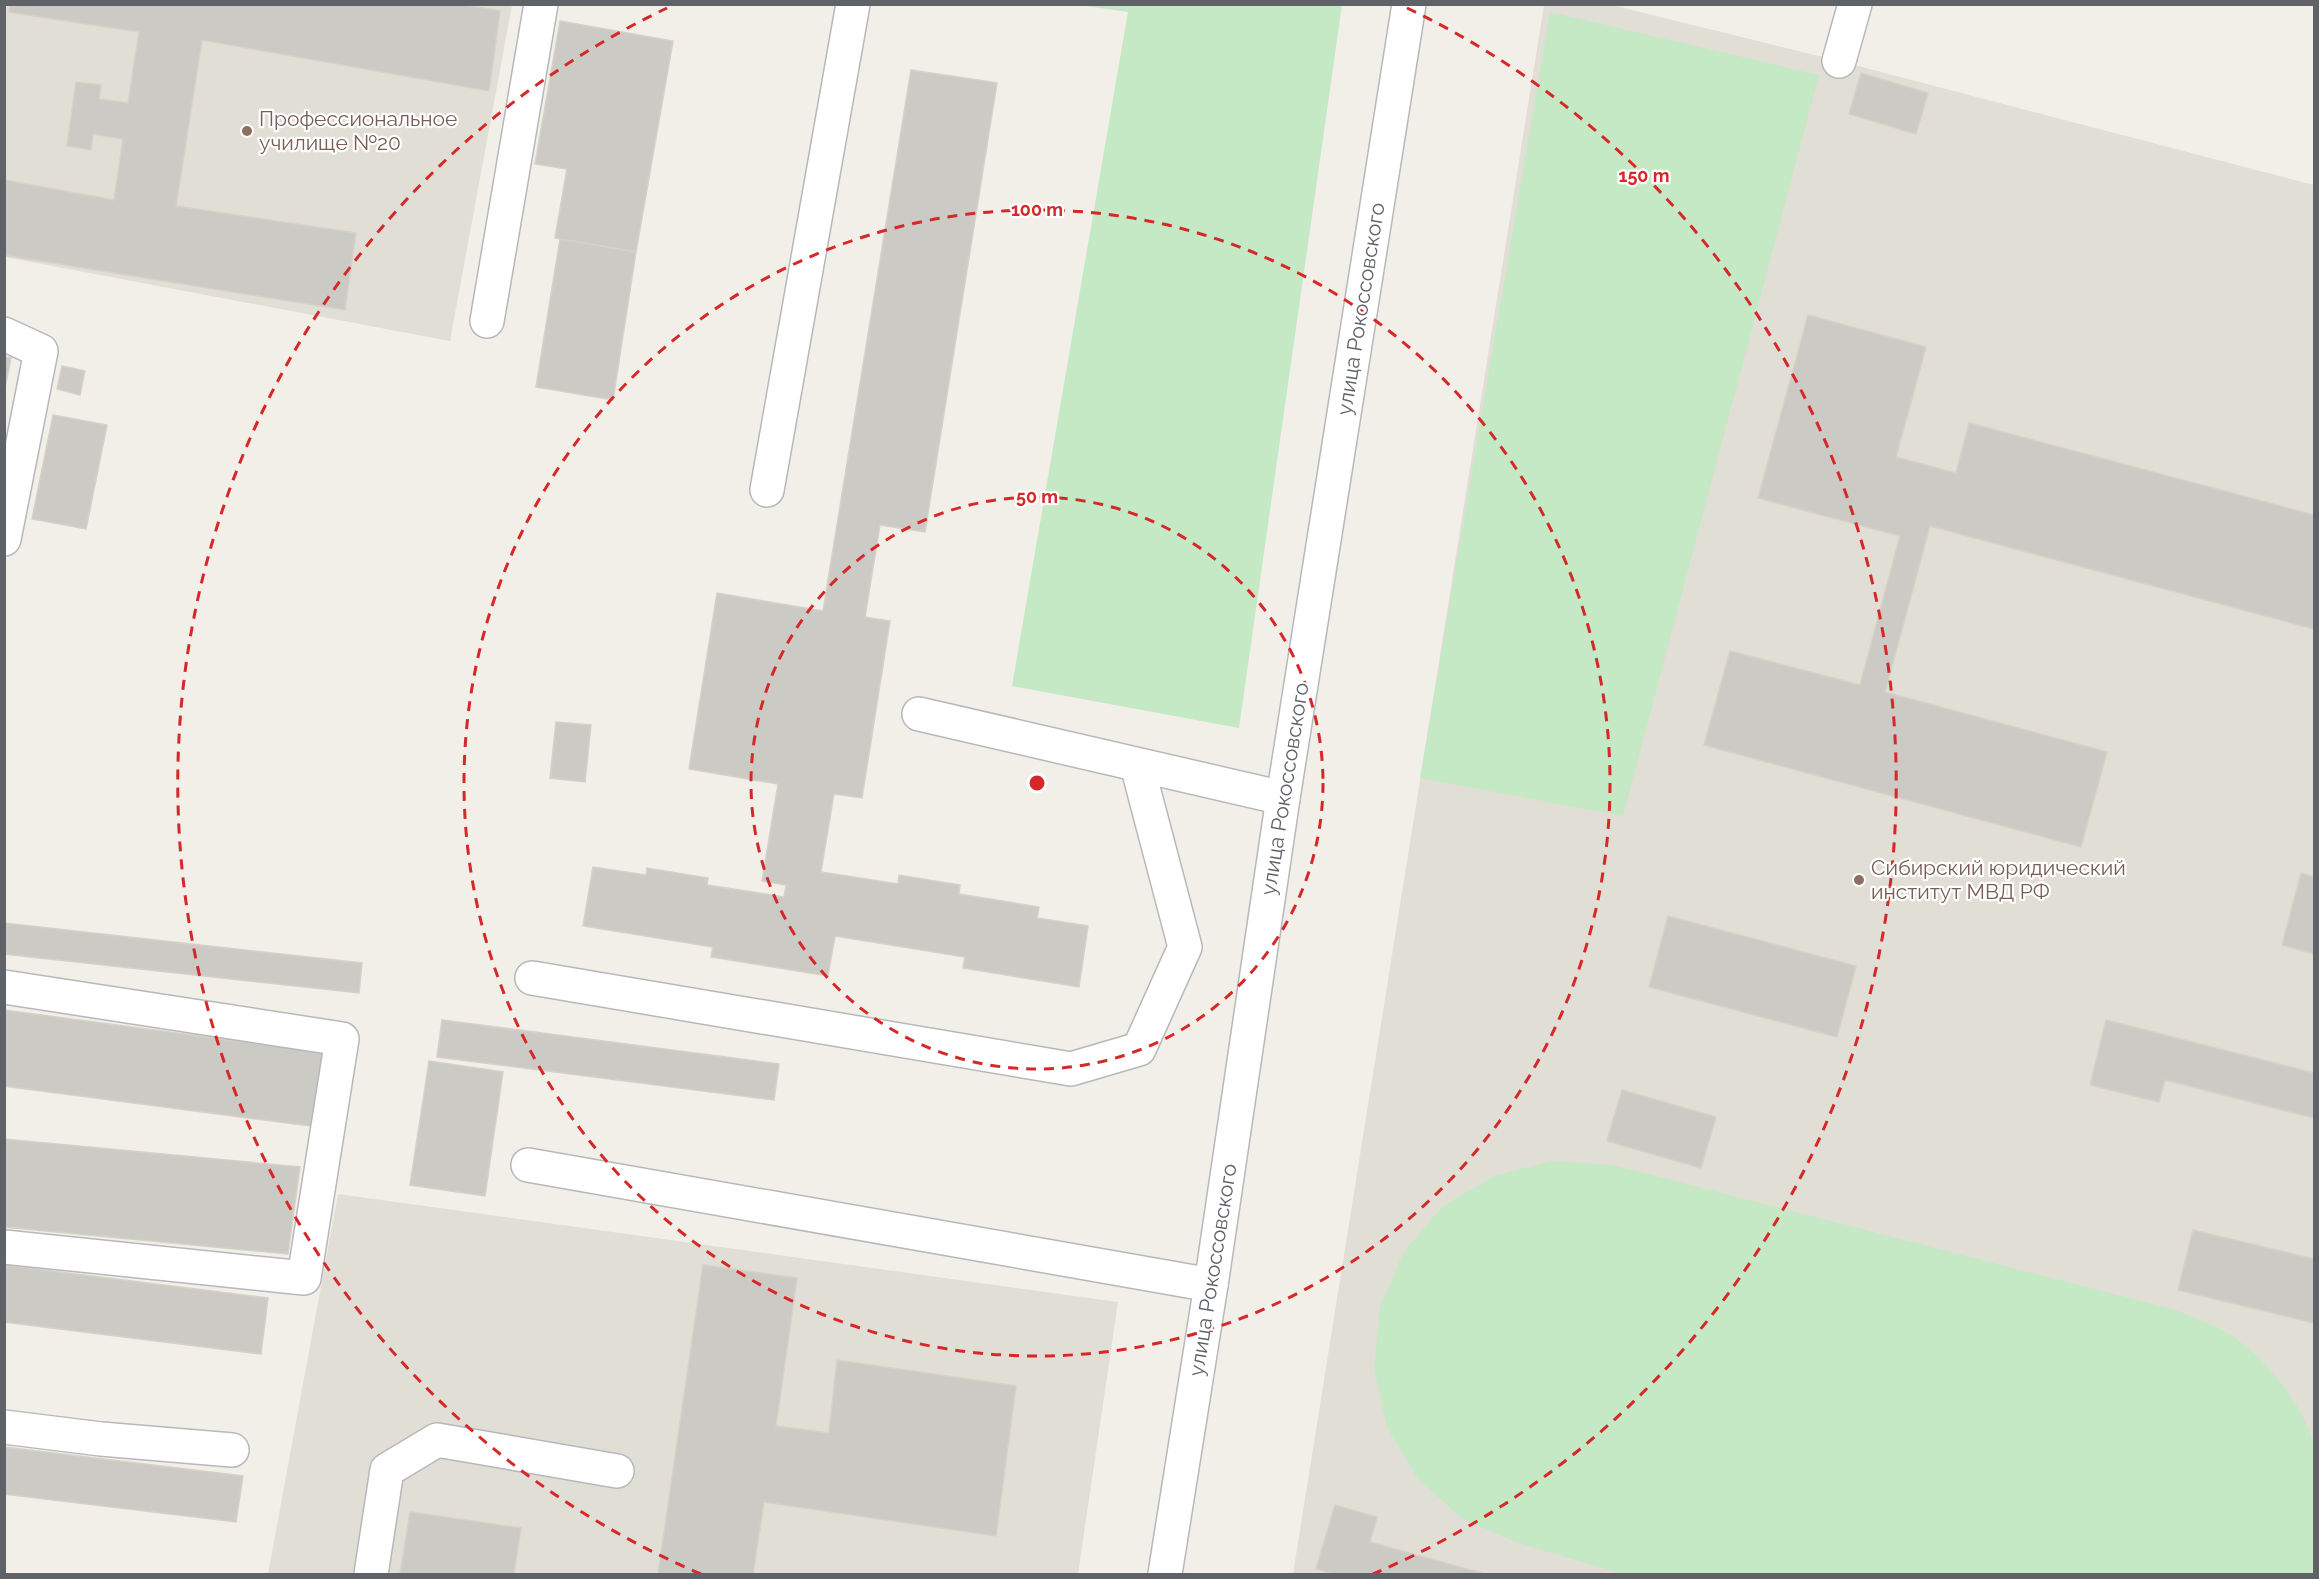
<svg xmlns="http://www.w3.org/2000/svg" width="2319" height="1579" font-family="Raleway,sans-serif">
<rect width="100%" height="100%" fill="#f1efe8"/>
<g fill="#e1ded6">
<polygon points="4,5 512,5 450,341 5,257"/>
<polygon points="1544,5 1612,5 1839,61 2314,185 2314,1574 1293,1574"/>
<polygon points="338,1194 1118,1302 1078,1574 268,1574"/>
</g>
<g fill="#c5e8c5">
<polygon points="1079,5 1342,5 1239,728 1012,686 1128,12"/>
<polygon points="1550,12 1819,75 1623,816 1420,778"/>
<path d="M1552,1161L1613,1165L2176,1310C2195,1319 2218,1325 2235,1338C2268,1362 2306,1407 2314,1448V1569L2312,1574H1623L1518,1543L1463,1519L1418,1479L1387,1427L1374,1369L1380,1308L1403,1253L1442,1207L1494,1176Z"/>
</g>
<g fill="#cccac5" stroke="#d6d1c6" stroke-width="1.5">
<polygon points="10,4 459,4 500,11 489,91 202,40 176,206 356,233 345,310 4,255 4,180 114,200 123,139 93,134 91,150 67,146 76,82 101,85 99,99 128,103 139,32 9,12"/>
<polygon points="560,21 673,41 636,252 555,238 567,169 535,164"/>
<polygon points="911,70 997,83 925,532 880,525 865,617 890,621 862,798 834,794 821,872 898,884 899,875 960,885 959,894 1039,907 1037,918 1088,926 1079,987 963,968 965,957 835,936 828,976 711,957 713,947 583,926 593,867 646,875 647,868 708,878 707,885 784,897 786,885 762,881 778,784 689,769 717,593 823,611"/>
<polygon points="1861,73 1928,93 1916,134 1849,114"/>
<polygon points="560,239 636,252 613,400 536,387"/>
<polygon points="1808,315 1926,347 1896,457 1956,473 1969,423 2314,515 2314,629 1930,526 1885,692 2107,752 2081,847 1704,745 1730,651 1860,685 1900,536 1758,498"/>
<polygon points="4,357 11,358 4,392"/>
<polygon points="62,366 85,371 80,395 57,389"/>
<polygon points="53,415 107,425 86,529 32,519"/>
<polygon points="556,722 591,725 585,782 550,778"/>
<polygon points="2301,873 2314,877 2314,954 2282,945"/>
<polygon points="1668,916 1856,966 1837,1037 1649,987"/>
<polygon points="4,923 362,963 359,993 4,954"/>
<polygon points="4,1010 328,1053 318,1127 4,1086"/>
<polygon points="442,1020 779,1064 774,1100 437,1057"/>
<polygon points="2106,1020 2314,1073 2314,1118 2165,1080 2159,1102 2090,1085"/>
<polygon points="429,1061 503,1072 485,1196 410,1185"/>
<polygon points="1622,1090 1716,1117 1701,1168 1607,1141"/>
<polygon points="4,1139 300,1167 288,1254 4,1227"/>
<polygon points="2193,1230 2314,1259 2314,1323 2178,1290"/>
<polygon points="4,1265 268,1298 261,1354 4,1322"/>
<polygon points="703,1265 797,1278 776,1426 829,1433 837,1360 1016,1386 996,1536 764,1502 753,1574 658,1574"/>
<polygon points="4,1447 243,1476 236,1522 4,1494"/>
<polygon points="1335,1505 1377,1517 1370,1542 1485,1574 1334,1574 1316,1569"/>
<polygon points="410,1512 521,1528 514,1574 400,1574"/>
</g>
<g fill="none" stroke-linecap="round" stroke-linejoin="round">
<defs>
<g id="minor">
<polyline points="1839,61 1855,4"/>
<polyline points="487,321 541,4"/>
<polyline points="4,334 41,351 4,539"/>
<polyline points="767,490 853,4"/>
<polyline points="919,714 1283,798"/>
<polyline points="532,978 1071,1069 1139,1049 1185,947 1137,765"/>
<polyline points="4,987 342,1039 304,1278 4,1247"/>
<polyline points="528,1165 1211,1285"/>
<polyline points="4,1427 101,1439 232,1450"/>
<polyline points="371,1574 387,1470 437,1440 617,1471"/>
<polyline points="1165,1574 1211,1285 1283,798 1409,4"/>
</g>
</defs>
<use href="#minor" stroke="#b5b8bc" stroke-width="36"/>
<use href="#minor" stroke="#fff" stroke-width="33"/>
</g>
<g fill="none" stroke="#d62828" stroke-width="3" stroke-dasharray="10 8">
<circle cx="1037" cy="783" r="286"/>
<circle cx="1037" cy="783" r="573"/>
<path d="M701 1574A859 859 0 0 1 667 8M1407 8A859 859 0 0 1 1373 1574"/>
</g>
<g fill="#8d6e63" stroke="#fff" stroke-width="2">
<circle cx="247" cy="131" r="6"/>
<circle cx="1859" cy="880" r="6"/>
</g>
<g text-anchor="middle" stroke-width="4.5" stroke-linejoin="round" paint-order="stroke">
<g font-size="21" fill="#785e54" stroke="#fff" text-anchor="start">
<text x="259" y="126">Профессиональное<tspan x="259" dy="24">училище №20</tspan></text>
<text x="1871" y="875">Сибирский юридический<tspan x="1871" dy="24">институт МВД РФ</tspan></text>
</g>
<g font-size="21" fill="#5f6368" stroke="#fff">
<text transform="translate(1361 309) rotate(-81)" y="7">улица Рокоссовского</text>
<text transform="translate(1285 789) rotate(-81)" y="7">улица Рокоссовского</text>
<text transform="translate(1213 1270) rotate(-81)" y="7">улица Рокоссовского</text>
</g>
</g>
<circle cx="1037" cy="783" r="9" fill="#d62828" stroke="#fff" stroke-width="3"/>
<g font-size="18" text-anchor="middle" font-weight="bold" fill="#d62828" stroke="#fff" stroke-width="4.5" stroke-linejoin="round" paint-order="stroke">
<text x="1644" y="182">150 m</text>
<text x="1037" y="216">100 m</text>
<text x="1037" y="503">50 m</text>
</g>
<rect width="2319" height="1579" fill="none" stroke="#5f6368" stroke-width="12"/>
</svg>
